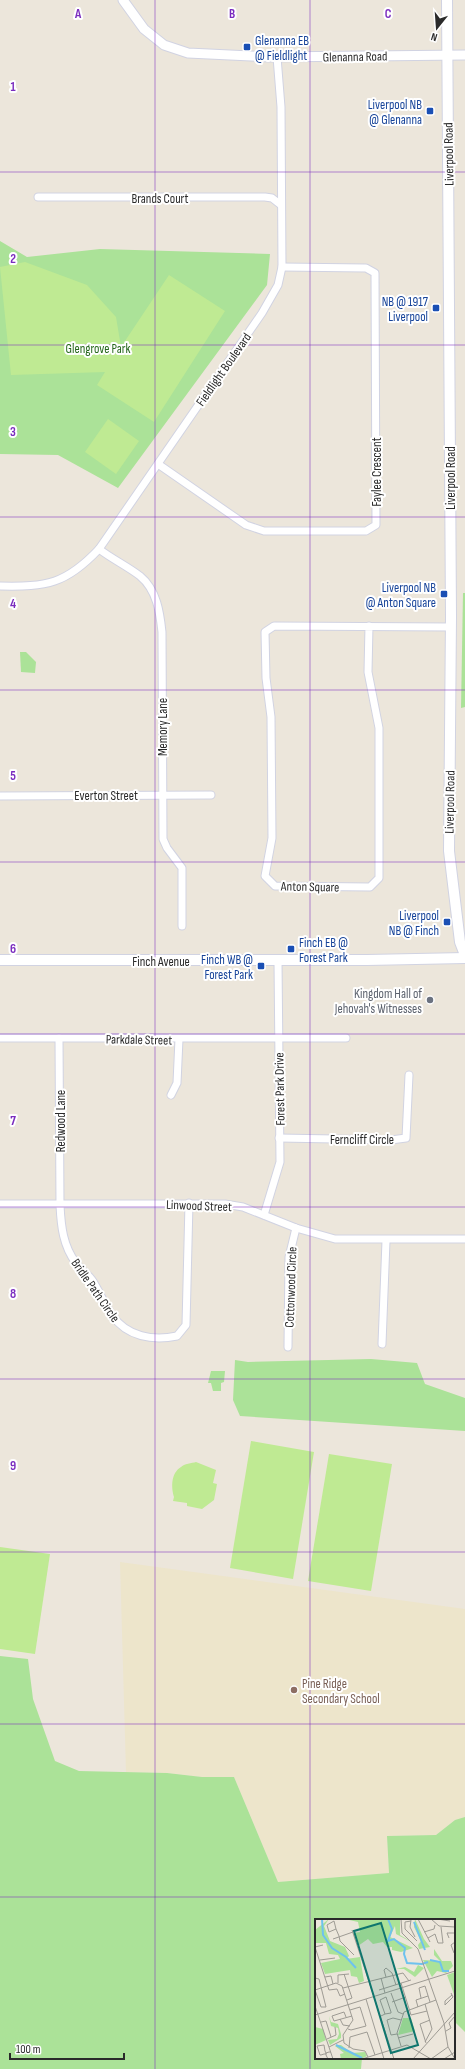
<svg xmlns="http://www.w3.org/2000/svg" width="465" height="2069" font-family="'Sofia Sans Condensed',sans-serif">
<rect width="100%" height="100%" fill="#ece6db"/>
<polygon fill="#ede5cb" points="120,1562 465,1609 465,1817 455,1820 436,1835 387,1836 389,1873 278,1882 234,1777 202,1777 167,1773 126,1772"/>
<g fill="#abe298">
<polygon points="0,241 27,257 100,249 270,254 267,285 118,488 58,455 0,454"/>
<polygon points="463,593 465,593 465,707 461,708"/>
<polygon points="20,652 26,652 36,662 35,673 21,672"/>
<polygon points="371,1359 417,1363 425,1384 465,1398 465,1431 240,1416 233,1400 235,1360 248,1362"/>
<polygon points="211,1371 225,1371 224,1382 221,1383 221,1391 213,1391 211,1383 208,1383"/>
<polygon points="0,1656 28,1659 33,1699 55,1761 79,1771 167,1773 202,1777 234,1777 278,1882 389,1873 387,1836 436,1835 455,1820 465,1817 465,2032 454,2021 454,1920 316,1920 316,2058 362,2058 361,2069 0,2069"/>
</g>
<g fill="#bfea93">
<polygon points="25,262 87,285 116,317 121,347 169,275 225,311 154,422 97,385 105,372 11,375 0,267"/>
<polygon points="108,419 139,441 116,474 85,452"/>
<polygon points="251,1441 314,1452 293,1579 230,1568"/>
<polygon points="329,1454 392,1464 371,1591 308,1581"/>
<path d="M196,1462L216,1470L213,1483L217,1484L214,1500L202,1509L187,1506V1503L173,1501L174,1497C171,1487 171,1473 181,1467C184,1464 192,1463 196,1462Z"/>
<polygon points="0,1547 50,1554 35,1654 0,1649"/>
</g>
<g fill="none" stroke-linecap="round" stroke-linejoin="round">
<defs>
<g id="minor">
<polyline points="38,197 265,197 272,198 281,205"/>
<polyline points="158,464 246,525 264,531 366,531 376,525 375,273 366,268 282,267"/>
<path d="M99,549C112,559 127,566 140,576C157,590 160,613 162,632L163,839L167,848L182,868V926"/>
<path d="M0,586C47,587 66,584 99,549L262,313L278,285L282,267L281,107L277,57"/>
<polyline points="369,626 368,672 379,728 379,878 370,887 275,886 265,876 272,838 271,717 266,678 265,632 274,626 451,627"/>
<polyline points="0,796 211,795"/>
<polyline points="0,1038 346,1038"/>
<path d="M59,1038L60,1205C61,1226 63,1246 76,1263C80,1269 88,1274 92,1280C100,1292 104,1304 112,1315C127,1337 153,1341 177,1336L186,1325L189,1203"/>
<polyline points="171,1095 177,1083 179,1039"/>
<polyline points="279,1138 391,1140 406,1138 409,1075"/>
<polyline points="0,1204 225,1204 243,1207 296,1228 335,1239 465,1239"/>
<polyline points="264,1215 280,1162 278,961"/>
<polyline points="382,1344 386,1241"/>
<polyline points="288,1347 289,1257 296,1228"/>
</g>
<polyline id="tertiary" points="123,0 144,29 164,45 188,53 269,57 465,55"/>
<g id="secondary">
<polyline points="447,0 451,617 449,851 460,942 465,955"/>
<polyline points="0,960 367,960 465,958"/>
</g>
</defs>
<use href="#minor" stroke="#d1d3e2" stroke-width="9"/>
<use href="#tertiary" stroke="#d1d3e2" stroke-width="11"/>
<use href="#secondary" stroke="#d1d3e2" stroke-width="12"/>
<use href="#minor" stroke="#fff" stroke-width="7"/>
<use href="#tertiary" stroke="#fff" stroke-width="9"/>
<use href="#secondary" stroke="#fff" stroke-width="10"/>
</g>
<path fill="none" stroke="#7b2cbf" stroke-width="1" stroke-opacity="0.55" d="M155,0V2069M310,0V2069M0,172H465M0,345H465M0,517H465M0,690H465M0,862H465M0,1034H465M0,1207H465M0,1379H465M0,1552H465M0,1724H465M0,1897H465"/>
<g fill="#1a4fb4" stroke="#fff" stroke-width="1.5">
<rect x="243" y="43" width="8" height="8" rx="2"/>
<rect x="426" y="107" width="8" height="8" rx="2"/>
<rect x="432" y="304" width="8" height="8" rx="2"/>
<rect x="440" y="590" width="8" height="8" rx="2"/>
<rect x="443" y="918" width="8" height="8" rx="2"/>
<rect x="287" y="945" width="8" height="8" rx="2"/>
<rect x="257" y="962" width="8" height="8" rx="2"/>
</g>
<circle fill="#6b7280" stroke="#fff" stroke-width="1.5" cx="430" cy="1000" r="4"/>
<circle fill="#8d6e63" stroke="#fff" stroke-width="1.5" cx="294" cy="1690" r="4"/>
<g text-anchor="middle" stroke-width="4" stroke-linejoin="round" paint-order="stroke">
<g font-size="13" fill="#164399" stroke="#fff" text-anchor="end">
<text x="255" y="45" text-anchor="start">Glenanna EB<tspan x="255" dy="15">@ Fieldlight</tspan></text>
<text x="422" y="109">Liverpool NB<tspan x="422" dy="15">@ Glenanna</tspan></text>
<text x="428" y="306">NB @ 1917<tspan x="428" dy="15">Liverpool</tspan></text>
<text x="436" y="592">Liverpool NB<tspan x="436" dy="15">@ Anton Square</tspan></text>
<text x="439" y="920">Liverpool<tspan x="439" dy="15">NB @ Finch</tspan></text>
<text x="299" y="947" text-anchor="start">Finch EB @<tspan x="299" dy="15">Forest Park</tspan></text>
<text x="253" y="964">Finch WB @<tspan x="253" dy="15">Forest Park</tspan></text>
</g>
<g font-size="13" fill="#2a2a2a" stroke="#fff">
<text transform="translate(355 56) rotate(-1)" y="5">Glenanna Road</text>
<text transform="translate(448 154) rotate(-91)" y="5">Liverpool Road</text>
<text x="160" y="203">Brands Court</text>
<text transform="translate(223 369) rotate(-55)" y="5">Fieldlight Boulevard</text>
<text transform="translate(376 472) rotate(-90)" y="5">Faylee Crescent</text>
<text transform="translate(450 478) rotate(-90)" y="5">Liverpool Road</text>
<text transform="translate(162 727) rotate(-90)" y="5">Memory Lane</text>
<text x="106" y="800">Everton Street</text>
<text transform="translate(449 802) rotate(-89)" y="5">Liverpool Road</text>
<text transform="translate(310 886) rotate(1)" y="5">Anton Square</text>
<text x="161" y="966">Finch Avenue</text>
<text transform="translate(139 1039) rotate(1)" y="5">Parkdale Street</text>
<text transform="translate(279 1089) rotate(-91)" y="5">Forest Park Drive</text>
<text transform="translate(60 1121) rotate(-90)" y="5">Redwood Lane</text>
<text x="362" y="1144">Ferncliff Circle</text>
<text transform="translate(199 1205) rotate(2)" y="5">Linwood Street</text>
<text transform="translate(290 1287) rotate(-88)" y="5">Cottonwood Circle</text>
<text transform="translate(96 1290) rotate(55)" y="5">Bridle Path Circle</text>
</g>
<g font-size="13" fill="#24661a" stroke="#fff">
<text x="98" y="353">Glengrove Park</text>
</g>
<g font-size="13" fill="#5b616d" stroke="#fff" text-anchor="end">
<text x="422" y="998">Kingdom Hall of<tspan x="422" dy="15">Jehovah's Witnesses</tspan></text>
</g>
<g font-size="13" fill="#785e54" stroke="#fff" text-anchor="start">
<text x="302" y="1688">Pine Ridge<tspan x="302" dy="15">Secondary School</tspan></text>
</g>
</g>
<g transform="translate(315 1919)">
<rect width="140" height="140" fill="#ece6db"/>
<path d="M14,0L9,7L15,22L30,28L34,37L31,40L45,38L49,62L44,64L42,58L36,57L35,51L10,55L6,44L25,40L23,36L14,35L11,24H0V11ZM30,0H85V16L100,25L81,15L80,7L75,18L98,29L86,33L77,31V28H72L68,23L58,25L53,20L43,27L38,14L45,13L43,3ZM100,0L109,20L115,28L104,30L103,26L106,22L99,8ZM119,30L127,42H136L138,47L131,54L122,52L117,58L108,41L125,42L119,36ZM103,46L109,49L100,58L89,50H81L90,48L99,53ZM140,53V78L132,56ZM14,97L16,103L23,105L26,115V119L15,126L13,121L22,120L24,115L23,109L16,107ZM88,99H96L100,112L83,116ZM0,108L8,110L11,121L0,126ZM22,126H26L37,134L50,133L52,137L46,140H26L25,135L29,134L20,127Z" fill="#abe298"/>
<path fill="none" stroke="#6ec2ee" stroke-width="2" d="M7,0L8,16L17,29L31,38L41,49M73,0L77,10L73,22L79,20L90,29L89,35L92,44L107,45L113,43M99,3L110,31M115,41L125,43L128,52H134M21,126L47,139"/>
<path fill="none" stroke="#9e9b94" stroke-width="1" d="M86,0L87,14L103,30L129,104L133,128L140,140M103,0L115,23M116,0L124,7L140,8M122,0L135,2M96,1L95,8L100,18M96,2L90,3V10L102,22M21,10L14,13L12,6L19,2L21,10L24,17L25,22L39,36M37,11L59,78M109,13L119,10L120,6M113,19L120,15L123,24H128L126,8M134,19L132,14H140M18,20L38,13M8,26L0,28L14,71L22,70L25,77L30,75M139,34L136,26L140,23M5,41L20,39M29,55L37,79L32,81M10,58L16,57L18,65M71,58L69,51L71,49L77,54L81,66M0,59L4,60L11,88H6L0,71M66,59L70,74M23,64V56L34,55M86,64L96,96L112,92M28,69L88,54L94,62M0,71L21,64L27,67L38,101L28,116L29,124L38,130L50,132L53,138M64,71L96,61M76,74L83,93L88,95M136,74L138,78L130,86V82L137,76M59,78L79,140M106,79L104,69L110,67L115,83M51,80L69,140M77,83L91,78M110,85L117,110L110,123M0,87L18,140M103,88L101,81L113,77M0,96L140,52M66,97L70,95L76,94V93L71,78L65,81L70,95M31,98L29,93L17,97L19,102L37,97M25,100L28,106L35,107M6,103L11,102L16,118M33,110L36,111L51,107L45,88L35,91M131,112L136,109L134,104L140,97M82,115L76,116L72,101L78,99L86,101M83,119L98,115M12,120L21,116L20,108M111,124L105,105L115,101M86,127L82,114L89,93L121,81M14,128L28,121M34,129L35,118L52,113L60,136M13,140L11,136V134L10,132L9,126L2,127L5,136H6L9,135H11V134L14,133H16M47,140L92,126L116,140M98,140L140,93M116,140L133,128M129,140L140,133"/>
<path fill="#0f766e" fill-opacity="0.15" stroke="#0f766e" stroke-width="2" d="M66,4L103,126L76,134L39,12Z"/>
<rect width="140" height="140" fill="none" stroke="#2a2a2a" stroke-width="2"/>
</g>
<g font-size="13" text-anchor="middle" font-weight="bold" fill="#7b2cbf" stroke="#fff" stroke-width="4" stroke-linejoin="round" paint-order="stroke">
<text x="78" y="18">A</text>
<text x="232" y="18">B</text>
<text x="388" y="18">C</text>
<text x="13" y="91">1</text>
<text x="13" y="263">2</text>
<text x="13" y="436">3</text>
<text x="13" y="608">4</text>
<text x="13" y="780">5</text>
<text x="13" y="953">6</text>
<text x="13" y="1125">7</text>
<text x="13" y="1298">8</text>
<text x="13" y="1470">9</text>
</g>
<g transform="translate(437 28) rotate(197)" stroke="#ffffff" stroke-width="3" paint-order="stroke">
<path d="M0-3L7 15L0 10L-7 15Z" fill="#2a2a2a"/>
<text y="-6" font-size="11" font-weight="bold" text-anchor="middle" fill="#2a2a2a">N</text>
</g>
<path d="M10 2053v6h114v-6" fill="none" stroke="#2a2a2a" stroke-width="2"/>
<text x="16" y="2053" font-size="12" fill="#2a2a2a" stroke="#ffffff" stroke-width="3" paint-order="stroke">100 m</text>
</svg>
